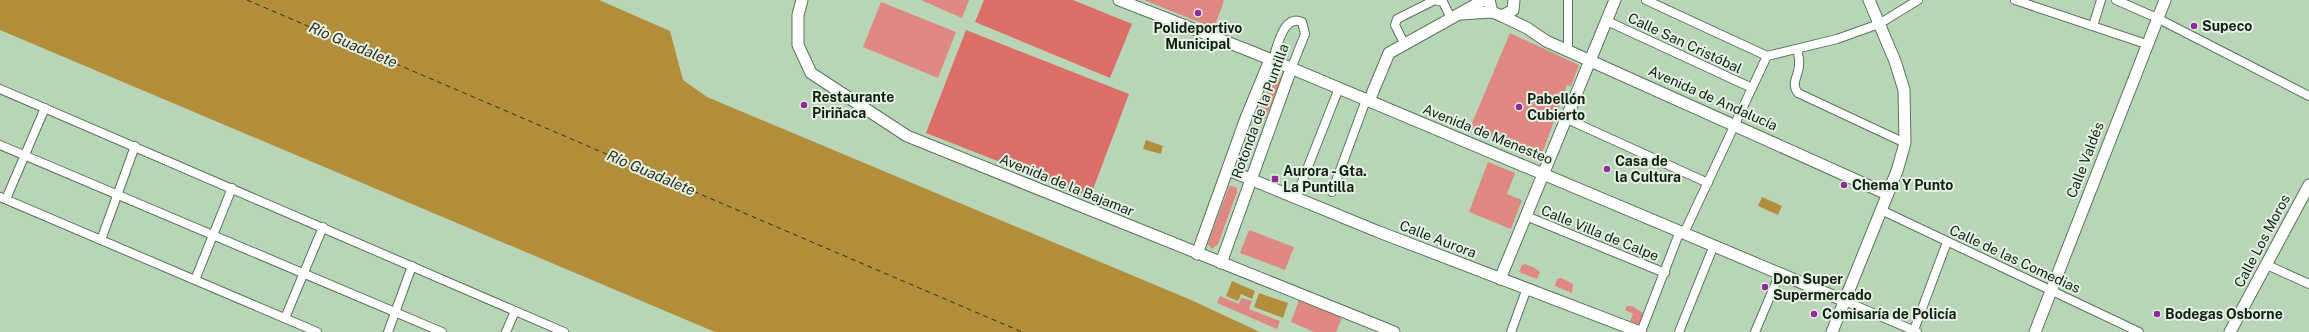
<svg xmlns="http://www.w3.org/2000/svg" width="2309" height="332" font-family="'Public Sans',sans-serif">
<rect width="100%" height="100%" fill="#b8d5b8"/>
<g fill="#de8881">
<polygon points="921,0 969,0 962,18"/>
<polygon points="1144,0 1223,0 1224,1 1214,28"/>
<polygon points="881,2 956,32 938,78 863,47"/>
<polygon points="1510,33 1579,65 1571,86 1567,85 1543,151 1536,151 1535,155 1470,128"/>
<polygon points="1274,75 1282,78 1262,126 1254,123"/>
<polygon points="1253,127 1260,130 1249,161 1243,165 1241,161"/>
<polygon points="1488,162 1515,173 1507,194 1522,200 1511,229 1469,212"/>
<polygon points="1232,186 1237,188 1237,192 1218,244 1212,249 1208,244 1209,240 1229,187"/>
<polygon points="1249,230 1294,247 1285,270 1240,253"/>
<polygon points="1525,264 1533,267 1540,272 1537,279 1519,272 1522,265"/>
<polygon points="1561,278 1573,284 1572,293 1555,286 1557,279"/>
<polygon points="1220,296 1239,304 1241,298 1252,301 1249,309 1280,321 1277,329 1217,303"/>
<polygon points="1299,300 1342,317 1336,332 1314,332 1291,322"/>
<polygon points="1627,306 1632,306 1644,314 1639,325 1630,321 1633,314 1625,310"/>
</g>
<g fill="#db6e67">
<polygon points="984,0 1073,0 1132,24 1110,78 975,22"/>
<polygon points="966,30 1129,94 1090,197 926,133"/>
</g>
<g fill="#b38e3a">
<polygon points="0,0 599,0 670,31 683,80 707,97 1191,300 1260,332 715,332 0,30"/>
<polygon points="1146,140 1163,146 1161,154 1143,149"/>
<polygon points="1762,197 1782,206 1778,215 1758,206"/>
<polygon points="1232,281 1255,291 1252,299 1241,294 1238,301 1226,296"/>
<polygon points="1259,293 1288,303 1283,318 1254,307"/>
</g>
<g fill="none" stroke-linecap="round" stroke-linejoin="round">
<polyline stroke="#362d1a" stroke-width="1" stroke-dasharray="5 4" stroke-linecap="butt" points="247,0 1022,332"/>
<defs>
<g id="street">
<polyline points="1568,0 1568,50"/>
<polyline points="1646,0 1767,56"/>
<polyline points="2015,0 2146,44"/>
<polyline points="2116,0 2157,18 2309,96"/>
<polyline points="1607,21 1752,88"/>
<polyline points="2093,26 2101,0"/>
<polyline points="1404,43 1395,25 1397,19 1435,0 1443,2 1451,18"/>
<path d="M1797,49C1798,54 1800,60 1799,65C1799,76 1790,83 1798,93L1905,143"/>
<polyline points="1767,56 1837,39 1879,24 1918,0"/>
<path d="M1272,61C1277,49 1283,13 1302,22L1305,34L1291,69"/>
<polyline points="0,89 564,332"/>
<polyline points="1567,119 1708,183"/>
<polyline points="0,145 442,332"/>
<polyline points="1332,192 1366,100"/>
<polyline points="0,197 317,332"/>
<polyline points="1296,197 1339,88"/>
<polyline points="6,199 45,108"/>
<polyline points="1881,210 2139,332"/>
<polyline points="1526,216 1665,273"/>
<polyline points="1684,233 1767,56"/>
<polyline points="101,240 135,146"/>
<polyline points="2267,265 2309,284"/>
<polyline points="195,280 232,188"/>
<polyline points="1845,301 1917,332"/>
<polyline points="285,318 323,227"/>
<polyline points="1914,330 1947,242"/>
<polyline points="388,332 412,266"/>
<polyline points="506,332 515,311"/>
<polyline points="1511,332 1527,288"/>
<polyline points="1641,332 1680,231"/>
<polyline points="1679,332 1714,245"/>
<polyline points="1755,332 1780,273"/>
</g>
<g id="secondary">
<polyline points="802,0 798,15 798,45 811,73 907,136 1394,332"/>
<polyline points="1119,0 1255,53 1845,301"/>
<polyline points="1489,0 1492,12 1502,16 1513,10 1514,0"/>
<polyline points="1461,14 1492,12"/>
<polyline points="1502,16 1527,28 1546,41 1887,194"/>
<polyline points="1369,101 1389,53 1484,0"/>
<polyline points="1228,170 1379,232 1640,332"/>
<polyline points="1197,254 1246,118 1270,60"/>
<polyline points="1221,263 1291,69"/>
<polyline points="1500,279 1615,0"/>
<polyline points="1832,332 1897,171 1905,143 1904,90 1895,61 1869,0"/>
<polyline points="2035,332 2165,0"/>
<polyline points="2230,332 2309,185"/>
</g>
</defs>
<use href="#street" stroke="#5a745a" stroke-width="10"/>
<use href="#secondary" stroke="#5a745a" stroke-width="13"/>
<use href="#street" stroke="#fff" stroke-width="8"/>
<use href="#secondary" stroke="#fff" stroke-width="11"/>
</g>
<g fill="#8d2c94" stroke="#e3f1e2" stroke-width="1.5">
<circle cx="1198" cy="13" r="4"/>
<circle cx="2194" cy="26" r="4"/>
<circle cx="804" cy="105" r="4"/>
<circle cx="1519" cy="107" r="4"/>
<circle cx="1607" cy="169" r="4"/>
<rect x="1271" y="175" width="8" height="8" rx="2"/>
<circle cx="1844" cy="185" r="4"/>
<circle cx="1765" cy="287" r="4"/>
<circle cx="1814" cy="314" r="4"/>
<circle cx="2157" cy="314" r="4"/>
</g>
<g text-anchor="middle" stroke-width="4" stroke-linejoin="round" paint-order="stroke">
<g font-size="14" font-weight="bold" fill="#141f14" stroke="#e3f1e2" text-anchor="start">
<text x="2202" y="31">Supeco</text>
<text x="1198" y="33" text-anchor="middle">Polideportivo<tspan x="1198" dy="16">Municipal</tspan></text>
<text x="812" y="102">Restaurante<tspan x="812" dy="16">Piriñaca</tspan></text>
<text x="1527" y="104">Pabellón<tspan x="1527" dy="16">Cubierto</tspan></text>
<text x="1615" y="166">Casa de<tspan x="1615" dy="16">la Cultura</tspan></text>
<text x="1283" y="176">Aurora - Gta.<tspan x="1283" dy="16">La Puntilla</tspan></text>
<text x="1852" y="190">Chema Y Punto</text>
<text x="1773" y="284">Don Super<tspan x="1773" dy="16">Supermercado</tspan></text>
<text x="1822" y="319">Comisaría de Policía</text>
<text x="2165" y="319">Bodegas Osborne</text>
</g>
<g font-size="14" fill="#141f14" stroke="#e3f1e2">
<text transform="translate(1685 43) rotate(25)" y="5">Calle San Cristóbal</text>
<text transform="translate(1713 98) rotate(24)" y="5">Avenida de Andalucía</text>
<text transform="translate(1260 111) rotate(-70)" y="5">Rotonda de la Puntilla</text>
<text transform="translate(1488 134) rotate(22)" y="5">Avenida de Menesteo</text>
<text transform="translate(2085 160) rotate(-69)" y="5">Calle Valdés</text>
<text transform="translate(1067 185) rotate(22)" y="5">Avenida de la Bajamar</text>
<text transform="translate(1600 233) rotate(22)" y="5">Calle Villa de Calpe</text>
<text transform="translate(1438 239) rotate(21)" y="5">Calle Aurora</text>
<text transform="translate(2262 241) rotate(-62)" y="5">Calle Los Moros</text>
<text transform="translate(2015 259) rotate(25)" y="5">Calle de las Comedias</text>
</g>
<g font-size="15" font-style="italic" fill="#362d1a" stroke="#e3f1e2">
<text transform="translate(353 45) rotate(23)" y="5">Río Guadalete</text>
<text transform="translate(651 173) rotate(23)" y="5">Río Guadalete</text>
</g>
</g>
</svg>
